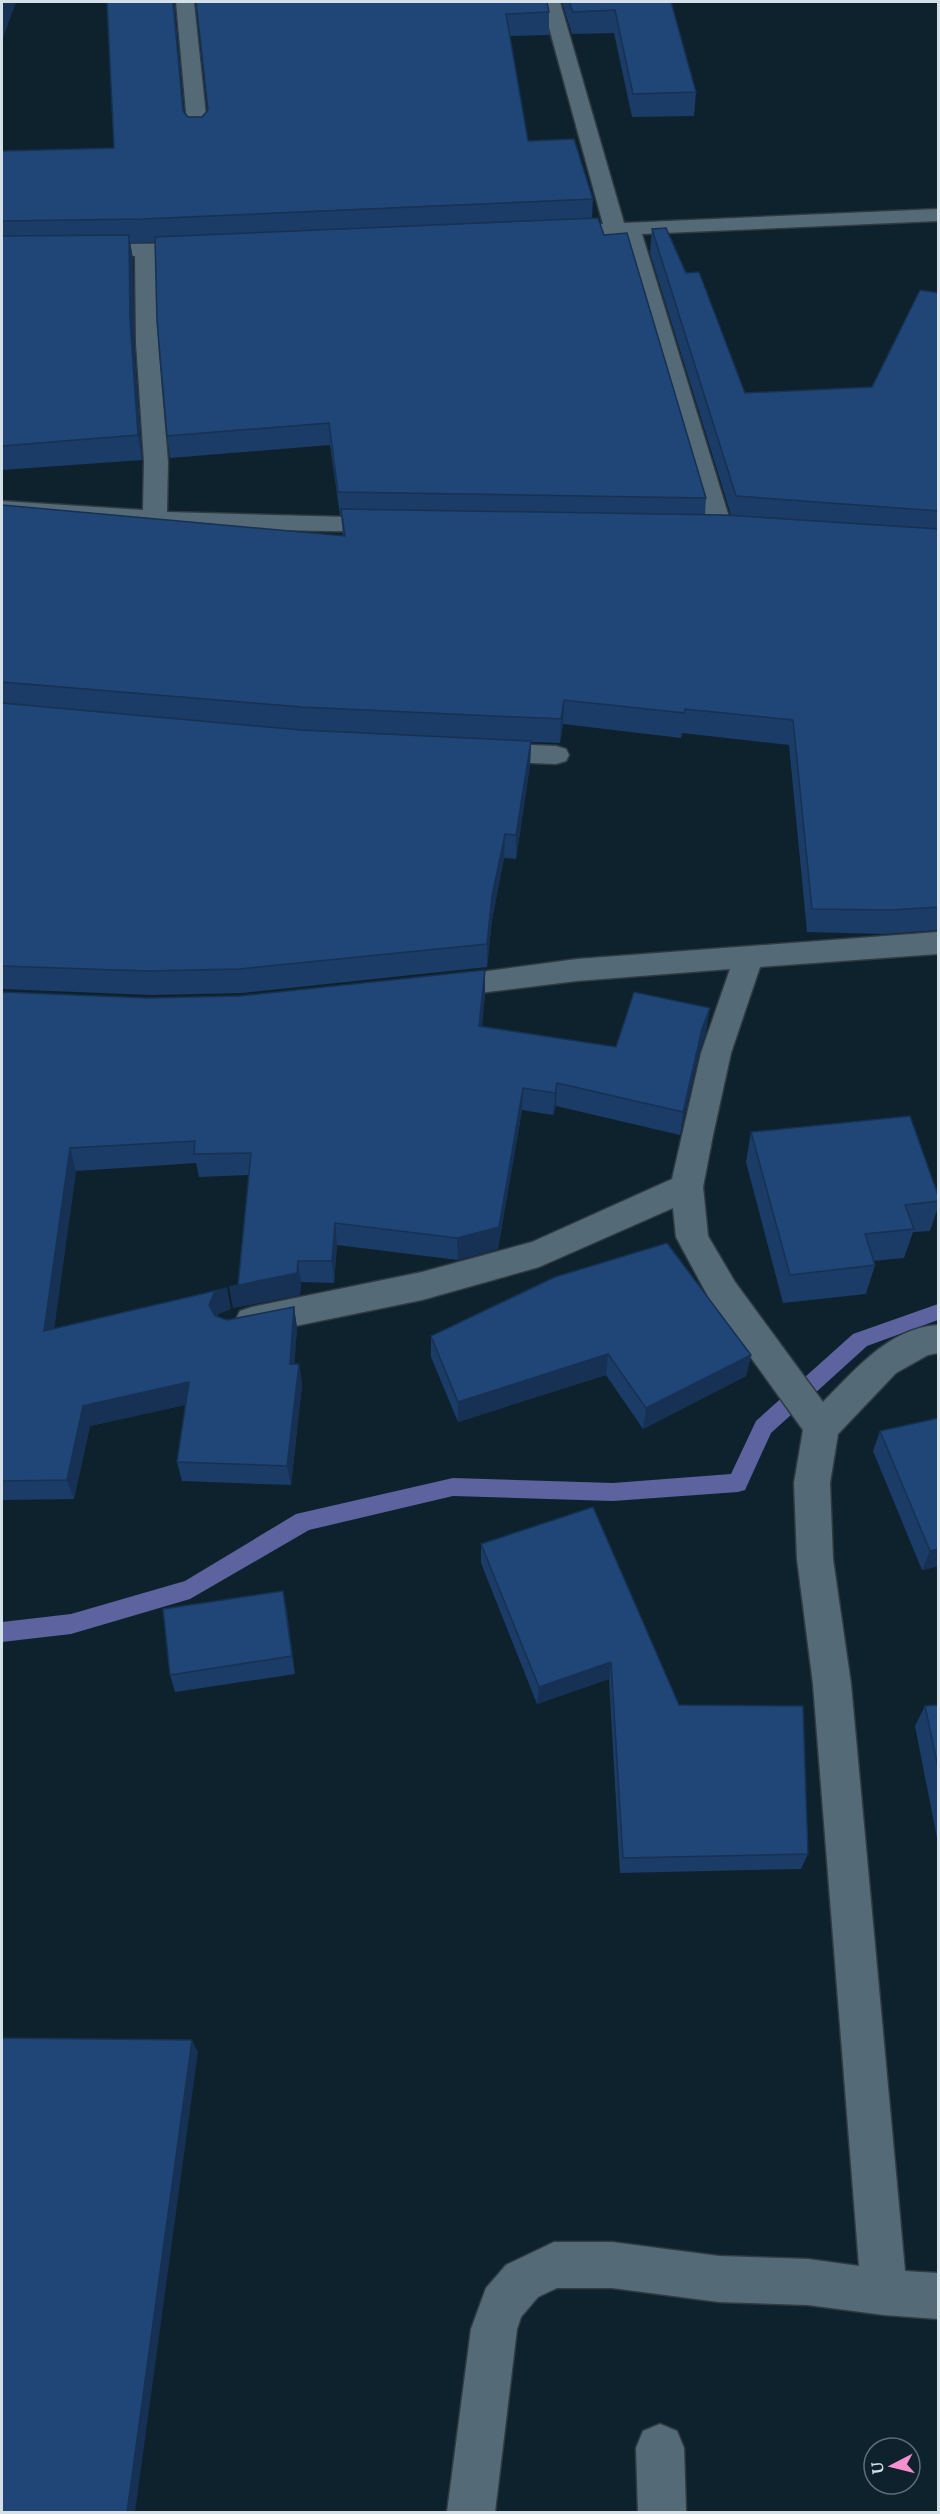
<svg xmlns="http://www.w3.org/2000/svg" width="940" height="2514" font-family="Lora,serif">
<rect width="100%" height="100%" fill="#0e222d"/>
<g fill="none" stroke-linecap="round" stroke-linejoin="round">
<polygon fill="#5c639f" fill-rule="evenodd" points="938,1304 938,1320 867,1346 771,1433 745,1490 738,1492 613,1501 453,1496 309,1530 190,1599 71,1634 2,1642 2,1622 71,1614 185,1581 296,1514 453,1478 613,1483 731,1474 756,1421 853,1334"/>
<defs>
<g id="minor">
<polygon points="176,2 194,2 208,134 205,138 191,138 188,134"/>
<polygon points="542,2 560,2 624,223 938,209 938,221 642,234 733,530 730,535 721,537 712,535 709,530 622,235 557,238 550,236 547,232 550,228 557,226 603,224"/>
<polygon points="199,243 206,245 209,249 206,253 156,256 158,343 168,462 167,512 386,518 395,520 398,525 395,530 386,532 208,529 2,515 2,501 143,510 144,462 136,343 135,256 2,258 2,246"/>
<polygon points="485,743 556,746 566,749 569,755 566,761 556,764 485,761 475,758 472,752 475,746"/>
<path d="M938,932V954L760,967L731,1053L713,1135L703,1187L708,1236L735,1282L823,1402C856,1369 889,1328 938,1325V1353L928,1355L896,1373L838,1434L830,1483L833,1559L851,1684L905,2271L938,2273V2319L884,2315L808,2305L719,2302L612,2288H557L538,2297L521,2317L517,2329L495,2512H447L471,2329L486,2288L506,2265L554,2242H612L719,2256L808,2259L859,2266L813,1684L797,1559L794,1483L803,1430L711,1302L676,1237L673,1208L539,1267L422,1300L252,1335L240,1331L235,1321L240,1311L252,1307L422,1272L532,1242L672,1179L701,1053L730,969L577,981L440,998L429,995L425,987L429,979L577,959Z"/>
<polygon points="660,2424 677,2431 684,2448 686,2512 638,2512 636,2448 643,2431"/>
</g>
</defs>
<use href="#minor" stroke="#2f3a43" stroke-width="3"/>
<use href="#minor" fill="#546a77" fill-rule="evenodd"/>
</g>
<g fill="#1b3c66">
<polygon points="107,2 174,2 184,112 188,117 202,117 208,110 196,2 194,2 547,2 549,12 549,35 510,36 528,141 593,199 592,218 604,235 706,498 705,515 731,515 650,253 652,229 686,273 745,393 872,387 939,293 939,932 938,930 884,934 807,932 789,745 682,733 681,738 563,724 560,743 531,742 530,765 516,859 504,858 492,920 487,967 242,993 152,995 2,989 2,505 343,536 341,515 340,515 330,445 170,458 167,436 156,242 130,243 133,259 134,343 142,460 2,470 2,151 114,148"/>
<polygon points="562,2 671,2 696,92 694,116 632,117 614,33 572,34"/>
<polygon points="2,992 147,998 485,994 482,1026 616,1047 706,1032 699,1052 680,1135 556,1106 553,1115 522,1110 498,1249 458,1260 337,1245 334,1283 301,1282 300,1295 233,1308 238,1285 249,1175 199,1177 196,1163 76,1171 54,1328 231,1309 218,1314 217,1317 227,1320 294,1307 297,1328 294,1364 299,1364 302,1385 291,1485 182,1481 177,1462 185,1405 90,1426 74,1499 2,1500"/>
<polygon points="751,1132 939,1198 939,1204 930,1231 913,1232 904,1258 873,1261 875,1265 866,1294 783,1303 746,1162"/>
<polygon points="431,1336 751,1355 746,1376 643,1429 606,1375 458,1422 431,1357"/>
<polygon points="880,1431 939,1566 922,1570 873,1451"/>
<polygon points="481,1544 679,1705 808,1854 801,1869 620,1873 609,1679 537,1704 481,1563"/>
<polygon points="283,1591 295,1674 175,1692 170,1675"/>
<polygon points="939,1705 939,1848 915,1726 925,1706"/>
</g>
<g fill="#163153">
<polygon points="4,2 16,2 2,41 2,8"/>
<polygon points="129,235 133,259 134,343 142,460 138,435 130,319"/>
<polygon points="564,700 563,724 560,743 561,719"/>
<polygon points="531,741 530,765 516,859 516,835"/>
<polygon points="505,834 504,858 492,920 487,967 487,944 492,896"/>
<polygon points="485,970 485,994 479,1049 479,1026"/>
<polygon points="710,1008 706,1032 699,1052 680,1135 683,1112 702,1029"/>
<polygon points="557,1083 556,1106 553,1115 555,1093"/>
<polygon points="523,1088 522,1110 498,1249 458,1260 457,1238"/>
<polygon points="70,1148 76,1171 51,1352 44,1331"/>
<polygon points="335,1223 337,1245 334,1283 332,1261"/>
<polygon points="298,1261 301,1282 300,1295 233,1308 229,1287 297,1273"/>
<polygon points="227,1288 231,1309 218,1314 213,1326 209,1305 214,1293"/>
<polygon points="294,1307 297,1328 293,1385 290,1364"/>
<polygon points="608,1354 606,1375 458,1422 458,1402"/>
<polygon points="751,1355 746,1376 643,1429 646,1408"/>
<polygon points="299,1364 302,1385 291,1485 287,1466"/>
<polygon points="189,1382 194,1403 90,1426 74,1499 67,1480 83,1406"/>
<polygon points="939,1549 939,1566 922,1570 930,1551"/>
<polygon points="283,1591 287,1610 295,1674 292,1656"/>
<polygon points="611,1662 609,1679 537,1704 539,1687"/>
<polygon points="192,2040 198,2052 135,2512 127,2512"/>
</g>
<g fill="#1f4677" stroke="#163153" stroke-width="1.5">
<polygon points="107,2 173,2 183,111 188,117 202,117 208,110 196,2 547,2 549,12 506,14 528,141 574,139 593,199 142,219 2,221 2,151 114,148"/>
<polygon points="569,2 671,2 696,92 633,94 615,10 573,12"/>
<polygon points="598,218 604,235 627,233 706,498 338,492 329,423 167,436 157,321 155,237"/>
<polygon points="666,228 686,273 699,272 745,393 872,387 920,290 939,293 939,511 736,496 652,229"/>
<polygon points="129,235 130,319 138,435 2,446 2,236"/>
<polygon points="2,505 345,536 341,509 724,515 939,529 939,907 890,910 812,909 793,720 685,709 684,713 564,700 561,719 301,707 2,682"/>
<polygon points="2,703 301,730 531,741 516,835 505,834 492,896 487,944 239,969 147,971 2,966"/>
<polygon points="485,970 479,1026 616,1047 634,992 710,1008 702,1029 683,1112 557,1083 555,1093 523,1088 499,1227 457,1238 335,1223 332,1261 298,1261 297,1273 229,1287 238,1285 251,1153 194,1154 195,1141 70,1148 44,1331 227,1288 214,1293 209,1305 215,1316 227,1320 294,1307 290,1364 299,1364 287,1466 177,1462 189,1382 83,1406 67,1480 2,1481 2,992 147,998 239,996"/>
<polygon points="910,1116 939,1198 939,1201 905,1205 914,1229 865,1234 875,1265 790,1275 751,1132"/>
<polygon points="667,1243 751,1355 646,1408 608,1354 458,1402 431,1336 555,1277"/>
<polygon points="939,1418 939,1549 930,1551 880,1431"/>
<polygon points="593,1507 679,1705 803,1706 808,1854 623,1858 611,1662 539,1687 481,1544"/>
<polygon points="283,1591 292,1656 170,1675 163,1609"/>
<polygon points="939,1705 939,1772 925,1706"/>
<polygon points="2,2038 192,2040 127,2512 2,2512"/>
</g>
<rect width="940" height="2514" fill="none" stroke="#d4e0e7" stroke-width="6"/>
<g transform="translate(892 2466) rotate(263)"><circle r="28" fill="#0e222d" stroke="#5d6e77" stroke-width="1.5"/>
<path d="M0-4.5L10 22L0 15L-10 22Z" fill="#f690cf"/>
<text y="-9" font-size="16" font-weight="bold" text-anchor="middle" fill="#d4e0e7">U</text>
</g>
</svg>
